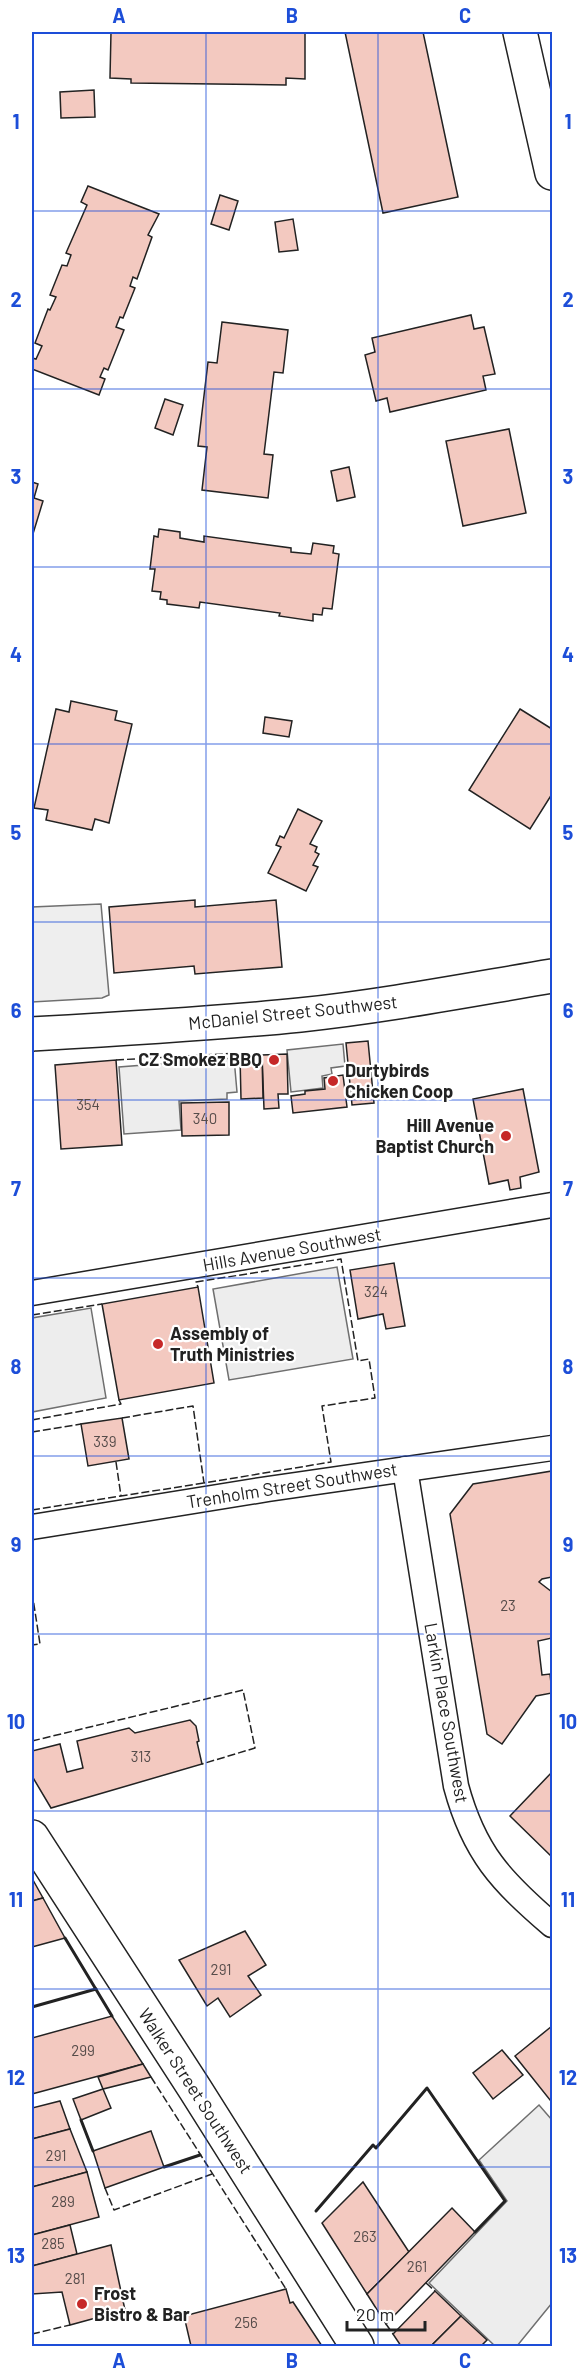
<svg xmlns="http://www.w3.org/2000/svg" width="584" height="2378" font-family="Barlow,sans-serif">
<rect width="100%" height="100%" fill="#fff"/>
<polygon fill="#eee" stroke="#6f6f6f" stroke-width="1.5" points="101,904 109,995 102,998 32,1002 32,907"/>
<g fill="#ededed" stroke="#6f6f6f" stroke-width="1.5">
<polygon points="343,1044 345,1066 331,1068 332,1074 322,1076 323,1088 291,1092 287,1050"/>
<polygon points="234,1058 237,1092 227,1093 227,1099 179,1101 181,1130 124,1134 119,1067"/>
<polygon points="337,1267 353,1359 229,1380 213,1289"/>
<polygon points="91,1308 106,1398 32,1412 32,1318"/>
<polygon points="539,2105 552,2120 552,2303 517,2346 495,2346 429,2283 507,2201 479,2160"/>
</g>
<g fill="#f3c9c0" stroke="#222" stroke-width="1.5">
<polygon points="111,32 305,32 305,79 286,78 286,85 131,83 131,79 110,78"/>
<polygon points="345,32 423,32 458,197 383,213"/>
<polygon points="94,90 95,117 61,118 60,92"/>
<polygon points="88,186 159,214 148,235 152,237 137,279 133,277 130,286 135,288 123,318 120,317 116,327 124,330 108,370 104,368 100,377 105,379 99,395 32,369 32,358 36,359 42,346 35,343 48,309 50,310 56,297 50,295 62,265 67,266 71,255 66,253 87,205 81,202"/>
<polygon points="220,195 238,201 229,230 211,224"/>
<polygon points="293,219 298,250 279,252 275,222"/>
<polygon points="471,315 474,329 484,327 495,374 483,376 486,390 390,412 387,398 376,401 365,355 375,352 372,338"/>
<polygon points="222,322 288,330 283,373 274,372 264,454 273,455 268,498 202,490 207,447 198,446 208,362 217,363"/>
<polygon points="165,399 183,405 173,435 155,428"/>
<polygon points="509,429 526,513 463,526 446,441"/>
<polygon points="349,467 355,497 337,501 331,471"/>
<polygon points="32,482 38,484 34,498 43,501 32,537"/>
<polygon points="159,529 180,532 180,538 204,542 204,536 291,548 291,552 311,554 313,543 334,546 333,553 339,554 332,609 323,608 322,615 313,614 313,621 279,616 280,613 200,602 199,608 167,604 167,600 160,599 161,592 152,591 155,569 150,569 154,536 158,537"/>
<polygon points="71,701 117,711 115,720 132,724 109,823 95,819 92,830 46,820 48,810 34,808 56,709 69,712"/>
<polygon points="520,709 552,729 552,794 530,829 469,790"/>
<polygon points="265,717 292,721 289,737 263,733"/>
<polygon points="298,809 322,821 310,844 317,847 315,852 319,854 313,865 318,867 306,891 268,873 281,847 276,845 280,836 284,838"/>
<polygon points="195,900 195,907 276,900 282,967 195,974 194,966 114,973 109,907"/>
<polygon points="368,1041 374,1103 352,1105 346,1043"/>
<polygon points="287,1054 288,1094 278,1094 279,1108 264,1109 262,1055"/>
<polygon points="262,1055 263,1098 241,1099 240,1056"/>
<polygon points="116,1060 122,1145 61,1149 55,1065"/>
<polygon points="343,1075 347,1107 293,1113 291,1096 305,1094 305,1091 325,1089 324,1078"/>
<polygon points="523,1089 539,1172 520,1177 521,1188 510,1190 508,1180 489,1184 473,1099"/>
<polygon points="229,1102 229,1135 182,1136 181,1103"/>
<polygon points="394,1263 405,1326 386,1329 383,1314 358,1319 350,1270"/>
<polygon points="198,1287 214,1383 119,1400 102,1304"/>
<polygon points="122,1418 129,1459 88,1466 81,1424"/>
<polygon points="552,1471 552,1577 542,1579 539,1582 552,1592 551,1600 552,1638 538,1641 542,1675 550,1674 552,1693 536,1696 502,1744 487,1734 450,1514 473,1484"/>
<polygon points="190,1720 196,1726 199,1741 197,1742 202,1764 51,1808 32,1776 32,1751 60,1744 67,1772 83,1768 77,1741 129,1728 135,1733"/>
<polygon points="552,1772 552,1857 510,1816"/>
<polygon points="33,1880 43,1898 32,1901 32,1880"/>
<polygon points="43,1898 65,1938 32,1947 32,1901"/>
<polygon points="245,1931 266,1965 248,1976 261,1995 230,2017 218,1998 207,2006 179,1960"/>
<polygon points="112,2016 143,2064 32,2094 32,2038"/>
<polygon points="552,2026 552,2098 550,2100 515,2056"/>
<polygon points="502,2050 523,2075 493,2099 473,2073"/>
<polygon points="143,2064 151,2077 103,2089 98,2077"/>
<polygon points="103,2089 111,2108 81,2120 73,2099"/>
<polygon points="60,2101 70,2129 32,2139 32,2108"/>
<polygon points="70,2129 87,2172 32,2187 32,2139"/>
<polygon points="151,2131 164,2167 105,2188 93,2151"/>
<polygon points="87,2172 99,2217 32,2235 32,2187"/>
<polygon points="363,2182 409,2252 367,2294 322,2223"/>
<polygon points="452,2208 475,2232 386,2324 367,2294"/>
<polygon points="70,2225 77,2254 32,2266 32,2235"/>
<polygon points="111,2245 125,2310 70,2325 62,2292 32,2294 32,2266"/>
<polygon points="286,2289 290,2303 293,2302 322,2346 191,2346 184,2316"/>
<polygon points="435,2291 461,2316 431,2346 401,2346 393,2334"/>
<polygon points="461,2316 487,2340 481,2346 431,2346"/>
</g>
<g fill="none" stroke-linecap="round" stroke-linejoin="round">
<defs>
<g id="street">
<polyline points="32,1293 552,1205"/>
<path d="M405,1469L456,1786C474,1853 501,1881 552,1925"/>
<polyline points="32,1527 268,1489 552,1448"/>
</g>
<g id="secondary">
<path d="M32,1034C121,1029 211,1024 300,1015C385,1006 468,990 552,976"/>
<polyline points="32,1837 195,2089 357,2346"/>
</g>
<polyline id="primary" points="520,32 552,173"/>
</defs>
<use href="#street" stroke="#222" stroke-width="27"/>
<use href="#secondary" stroke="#222" stroke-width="36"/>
<use href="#primary" stroke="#222" stroke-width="36"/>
<use href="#street" stroke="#fff" stroke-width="24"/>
<use href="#secondary" stroke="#fff" stroke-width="33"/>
<use href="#primary" stroke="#fff" stroke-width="33"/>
<g stroke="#222" stroke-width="1.5" stroke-dasharray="8 3" stroke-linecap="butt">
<polyline points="116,1060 239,1053 240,1056"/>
<polyline points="32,1315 102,1304"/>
<polyline points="122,1418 193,1406 204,1483 331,1462 322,1406 375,1398 369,1359 358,1361 341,1259 196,1282 198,1287"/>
<polyline points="32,1420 121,1404 119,1400"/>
<polyline points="32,1432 81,1424"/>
<polyline points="116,1462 121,1496 204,1483"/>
<polyline points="32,1510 121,1496"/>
<polyline points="32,1592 40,1644 32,1645"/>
<polyline points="32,1741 243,1690 255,1748 202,1764"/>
<polyline points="151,2077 286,2289"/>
<polyline points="105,2188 114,2210 212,2174"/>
<polyline points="426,2283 435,2291"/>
<polyline points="386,2324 393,2334"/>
<polyline points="32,2334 70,2325"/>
</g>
<g stroke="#222" stroke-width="3">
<polyline points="65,1938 112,2016"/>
<polyline points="32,2007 96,1989"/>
<polyline points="81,2120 93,2151"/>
<polyline points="164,2167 200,2155"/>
<polyline points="316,2211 373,2145 376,2148 427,2088 505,2201 475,2232"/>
</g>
</g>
<path fill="none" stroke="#1d4ed8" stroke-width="1.5" stroke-opacity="0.55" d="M206,32V2346M378,32V2346M32,211H552M32,389H552M32,567H552M32,744H552M32,922H552M32,1100H552M32,1278H552M32,1456H552M32,1634H552M32,1811H552M32,1989H552M32,2167H552"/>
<g fill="#c62828" stroke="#fff" stroke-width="2">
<circle cx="274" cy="1060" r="6"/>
<circle cx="333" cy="1081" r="6"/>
<circle cx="506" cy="1136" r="6"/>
<circle cx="158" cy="1344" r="6"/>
<circle cx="82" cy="2304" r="6"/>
</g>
<g text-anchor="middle" stroke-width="4.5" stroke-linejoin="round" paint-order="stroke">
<g font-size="15" fill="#564c4a">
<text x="88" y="1110">354</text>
<text x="205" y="1124">340</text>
<text x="376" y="1297">324</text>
<text x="105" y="1447">339</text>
<text x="508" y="1611">23</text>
<text x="141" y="1762">313</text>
<text x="221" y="1975">291</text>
<text x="83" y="2056">299</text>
<text x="56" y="2161">291</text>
<text x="63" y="2207">289</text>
<text x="365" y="2242">263</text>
<text x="53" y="2249">285</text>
<text x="417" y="2272">261</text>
<text x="75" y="2284">281</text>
<text x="246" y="2328">256</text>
</g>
<g font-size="18" fill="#222" stroke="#fff">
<text transform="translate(293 1013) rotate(-6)" y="6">McDaniel Street Southwest</text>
<text transform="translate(292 1250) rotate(-10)" y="6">Hills Avenue Southwest</text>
<text transform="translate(292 1486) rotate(-9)" y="6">Trenholm Street Southwest</text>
<text transform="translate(446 1713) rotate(80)" y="6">Larkin Place Southwest</text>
<text transform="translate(195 2091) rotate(57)" y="6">Walker Street Southwest</text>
</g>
<g font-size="18" font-weight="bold" fill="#222" stroke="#fff" text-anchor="start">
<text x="262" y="1066" text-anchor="end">CZ Smokez BBQ</text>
<text x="345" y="1077">Durtybirds<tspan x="345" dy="21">Chicken Coop</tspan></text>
<text x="494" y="1132" text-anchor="end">Hill Avenue<tspan x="494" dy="21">Baptist Church</tspan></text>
<text x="170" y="1340">Assembly of<tspan x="170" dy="21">Truth Ministries</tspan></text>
<text x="94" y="2300">Frost<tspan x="94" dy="21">Bistro &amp; Bar</tspan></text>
</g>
</g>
<rect width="584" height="2378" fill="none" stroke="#ffffff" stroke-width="66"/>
<path d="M347 2321v9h78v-9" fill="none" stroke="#222222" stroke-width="3"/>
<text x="356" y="2321" font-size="18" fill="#222222" stroke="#ffffff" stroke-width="4.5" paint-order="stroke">20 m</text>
<rect x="33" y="33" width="518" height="2312" fill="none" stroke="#1d4ed8" stroke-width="2"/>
<g font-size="20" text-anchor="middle" font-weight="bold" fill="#1d4ed8">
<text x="119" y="23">A</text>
<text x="292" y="23">B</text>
<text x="465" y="23">C</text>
<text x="16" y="129">1</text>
<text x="568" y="129">1</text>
<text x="16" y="307">2</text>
<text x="568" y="307">2</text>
<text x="16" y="484">3</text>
<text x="568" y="484">3</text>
<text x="16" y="662">4</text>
<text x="568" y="662">4</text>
<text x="16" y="840">5</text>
<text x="568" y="840">5</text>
<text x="16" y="1018">6</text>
<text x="568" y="1018">6</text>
<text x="16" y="1196">7</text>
<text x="568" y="1196">7</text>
<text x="16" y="1374">8</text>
<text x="568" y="1374">8</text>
<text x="16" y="1552">9</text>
<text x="568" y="1552">9</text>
<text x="16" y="1729">10</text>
<text x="568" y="1729">10</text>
<text x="16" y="1907">11</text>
<text x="568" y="1907">11</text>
<text x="16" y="2085">12</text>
<text x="568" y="2085">12</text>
<text x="16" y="2263">13</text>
<text x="568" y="2263">13</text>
<text x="119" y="2368">A</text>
<text x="292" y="2368">B</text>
<text x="465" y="2368">C</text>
</g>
</svg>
